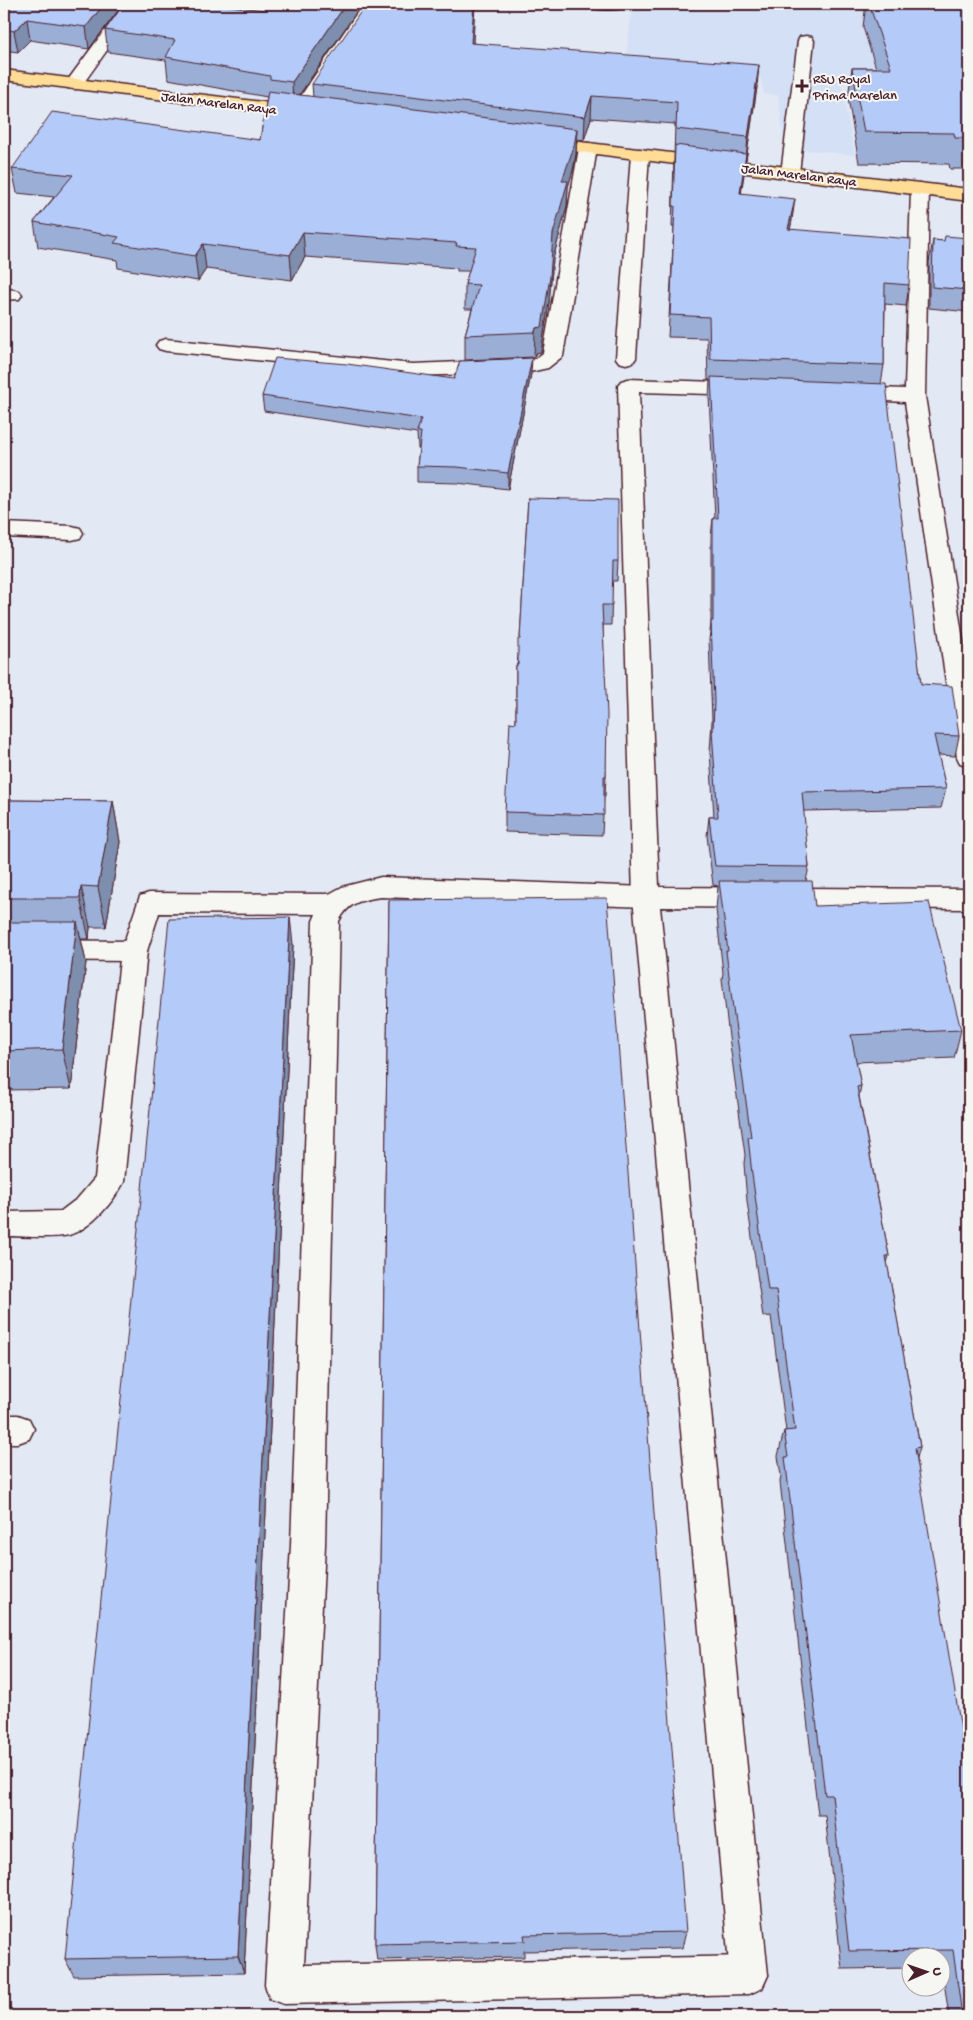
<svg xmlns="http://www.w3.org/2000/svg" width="973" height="2020" font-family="'Gochi Hand',sans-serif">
<rect width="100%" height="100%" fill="#e2e9f4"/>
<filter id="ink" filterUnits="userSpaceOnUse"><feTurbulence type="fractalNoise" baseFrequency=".02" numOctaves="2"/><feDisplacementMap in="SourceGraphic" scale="10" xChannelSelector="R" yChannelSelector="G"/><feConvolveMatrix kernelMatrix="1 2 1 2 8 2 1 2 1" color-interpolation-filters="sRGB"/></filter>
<g filter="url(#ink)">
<polygon fill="#d4e0f6" points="632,4 679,4 795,10 796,4 865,4 866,18 969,75 840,78 855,155 785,148 778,95 764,94 760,76 625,68"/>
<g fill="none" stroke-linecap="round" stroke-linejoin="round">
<defs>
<g id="service">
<polygon points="806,36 812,37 814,41 799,173 796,177 790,178 784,177 781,173 798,41 800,37"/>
<path d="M381,877L646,887L655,890L659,897L655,904L646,907L381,897C361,900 349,902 339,921L325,1545L304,1965L749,1956L762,1962L768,1975L762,1988L749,1994L284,2004L270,1999L265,1985L291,1545L313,921L316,914L159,913L147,951L124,1182C113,1202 92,1228 69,1235C54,1239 21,1236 4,1236V1212L61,1211L78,1198L95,1178L121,951L140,896L149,893L329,894L342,887Z"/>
</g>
<g id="minor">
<polygon points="124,4 140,4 80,88 74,89 68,88 65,84"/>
<polygon points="363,4 379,4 305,116 299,117 293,116 290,112"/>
<path d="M588,4H628L626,7C615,10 601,10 590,7Z"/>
<polygon points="588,143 594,144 597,148 563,356 548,368 530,372 413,376 166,351 159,349 156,345 159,341 166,339 413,364 535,359 543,353 579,148 582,144"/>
<polygon points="640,149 646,150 649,154 636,358 633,362 626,364 619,362 616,358 631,154 634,150"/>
<polygon points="920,183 927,185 929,189 925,396 969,679 969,766 960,763 957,757 905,402 850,399 843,397 840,393 843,389 850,387 905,389 911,189 913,185"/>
<polygon points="4,288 19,291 22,295 19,299 4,300"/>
<polygon points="628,379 747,383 754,385 757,389 754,393 747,395 639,392 659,887 969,889 969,909 660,907 768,1975 762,1988 749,1994 736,1988 730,1975 633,897 618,385 621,381"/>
<polygon points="4,523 72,526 80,528 83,533 80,538 72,540 4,537"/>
<polygon points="4,940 134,941 143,944 147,951 143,958 134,961 4,960"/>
<polygon points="4,1415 18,1415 29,1419 34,1429 29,1439 18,1443 4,1443"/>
</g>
<g id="primary">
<polygon points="4,70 303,107 309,108 312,112 309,116 303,117 4,80"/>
<polygon points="539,137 969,189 969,201 533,146 530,142 533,138"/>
</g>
</defs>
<use href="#service" stroke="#4a1f2b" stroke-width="3"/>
<use href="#minor" stroke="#4a1f2b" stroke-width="3"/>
<use href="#primary" stroke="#4a1f2b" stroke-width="3"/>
<use href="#service" fill="#f6f6f2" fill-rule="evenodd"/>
<use href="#minor" fill="#f6f6f2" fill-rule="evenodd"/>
<use href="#primary" fill="#ffdd96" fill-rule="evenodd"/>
</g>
<g fill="#9bafd6" stroke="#4a1f2b">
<polygon points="4,4 10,4 7,7 123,4 89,49 30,40 18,52 4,50"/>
<polygon points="268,4 362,4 299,95 313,97 312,84 473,43 757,87 746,160 745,160 741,193 792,220 790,229 909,285 906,306 885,304 884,365 881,384 921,684 959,736 955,756 938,755 946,789 941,808 803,811 809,867 806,881 815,906 961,1030 954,1058 856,1062 861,1086 859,1096 889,1256 887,1263 920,1447 917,1458 969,2016 949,2016 942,1968 940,1968 940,1958 910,1958 910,1968 842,1969 825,1815 818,1815 780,1482 781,1476 778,1456 784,1431 786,1431 771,1316 763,1317 747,1201 744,1164 745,1155 729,1037 722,979 723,973 716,909 718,886 713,885 707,836 709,817 714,817 710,751 712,721 709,640 711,623 711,537 713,518 715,518 709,396 710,380 708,380 707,338 668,337 674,227 672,227 675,124 591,118 584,140 577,139 576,154 573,170 568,187 567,206 553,259 549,302 541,352 536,353 534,357 465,360 465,335 472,309 465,309 465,284 469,271 457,271 457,268 305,257 292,280 206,269 198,281 118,268 117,260 38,247 34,222 54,197 17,193 12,169 260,140 267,97 168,79 166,60 108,52 105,30 264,10"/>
<polygon points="866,4 969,4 969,169 950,169 949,164 859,163 848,98 852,68 876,68 863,27"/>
<polygon points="969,238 969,315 969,312 929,308 929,262 933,240 944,241"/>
<polygon points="531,374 508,489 457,483 417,482 417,466 419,448 418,448 417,434 264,411 262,396"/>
<polygon points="528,498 618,561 617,581 612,581 611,625 603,625 606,776 605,796 604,796 602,835 505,832 505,812 516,723 516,665 517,665 520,639"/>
<polygon points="4,800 113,801 120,842 106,927 90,927 89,939 81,939 86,962 71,1089 4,1090"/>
<polygon points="389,900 686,1932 682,1948 524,1951 524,1957 377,1960 375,1944"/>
<polygon points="293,944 244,1973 74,1976 65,1959"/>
</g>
<g fill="#7e8eae" stroke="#4a1f2b">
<polygon points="4,4 10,4 4,10"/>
<polygon points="104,4 123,4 89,49 86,27"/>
<polygon points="346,4 362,4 293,104 292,82"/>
<polygon points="474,4 475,4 472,65 471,43"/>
<polygon points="27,19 30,40 18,52 14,31"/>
<polygon points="759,65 757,87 746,160 748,137"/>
<polygon points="592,96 591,118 584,140 585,117"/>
<polygon points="577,129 576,154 573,170 568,187 567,206 553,259 549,302 541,352 536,353 534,357 535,332 553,234 562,181"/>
<polygon points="746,154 744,175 738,214 740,193"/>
<polygon points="795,199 792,220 786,250 788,229"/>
<polygon points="303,232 305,257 292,280 290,255"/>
<polygon points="203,244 206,269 198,281 195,256"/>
<polygon points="532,358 531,374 508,489 508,473"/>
<polygon points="113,801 120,842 106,927 98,887"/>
<polygon points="81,886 90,927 89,939 80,898"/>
<polygon points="290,917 293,944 244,1973 238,1956"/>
<polygon points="77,922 86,962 71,1089 62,1049"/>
</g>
<g fill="#b4cbf9" stroke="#4a1f2b">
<polygon points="10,4 104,4 86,27 27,19 14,31 4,29 4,8 8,7"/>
<polygon points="124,4 213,4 264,10 268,4 346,4 292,82 270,79 270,76 166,57 175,40 105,30"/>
<polygon points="366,4 474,4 471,43 759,65 748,137 676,129 677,102 592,96 585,117 312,84"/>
<polygon points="869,4 969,4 969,138 955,138 954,133 864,132 852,68 891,68"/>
<polygon points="268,91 577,129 574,146 562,181 568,181 553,234 550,277 542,327 536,328 535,332 465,335 479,285 465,284 476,247 456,246 457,243 303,232 290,255 203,244 195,256 114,243 119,237 34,222 73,175 12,169 52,112 260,140"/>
<polygon points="675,145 746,154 740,193 795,199 788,229 911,239 909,285 885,283 884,365 710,359 709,317 670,315 675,206 673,206"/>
<polygon points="945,236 969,238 969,290 932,287 933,240 944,241"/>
<polygon points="275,358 347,364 454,379 460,361 532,358 508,473 457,467 417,466 421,432 417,432 421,419 262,396"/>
<polygon points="711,377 886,384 921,684 952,686 959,736 934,735 946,789 802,792 809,867 715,866 709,817 718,817 712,731 713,731 714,701 711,621 713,621 713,518 718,518"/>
<polygon points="528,498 618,500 618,561 613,561 612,605 602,605 607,714 606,776 604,776 604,815 505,812 510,722 516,723 516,665 518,665 518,639 520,639"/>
<polygon points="4,800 113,801 98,887 81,886 80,898 4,898"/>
<polygon points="719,881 812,881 815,906 929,902 961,1030 851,1035 861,1086 857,1087 889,1256 886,1256 920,1447 915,1448 969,1778 969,2016 962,2016 953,1950 849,1951 832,1795 825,1795 785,1457 788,1457 784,1431 795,1430 776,1290 768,1290 752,1174 748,1137 751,1137 733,1009 726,951 728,951"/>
<polygon points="607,898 686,1932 524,1935 525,1941 375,1944 389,900"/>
<polygon points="290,917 238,1956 65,1959 169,919"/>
<polygon points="4,922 77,922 62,1049 4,1051"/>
</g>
</g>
<path fill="#4a1f2b" stroke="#f6f6f2" stroke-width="2" d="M799.5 78.5h5v5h5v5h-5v5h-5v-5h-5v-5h5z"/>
<g text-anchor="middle" stroke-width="4" stroke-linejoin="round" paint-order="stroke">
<g font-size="14" fill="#4a1f2b" stroke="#f6f6f2" text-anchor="start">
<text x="813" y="83">RSU Royal<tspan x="813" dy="16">Prima Marelan</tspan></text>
</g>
<g font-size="14" fill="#4a1f2b" stroke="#f6f6f2">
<text transform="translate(219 102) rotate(7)" y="5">Jalan Marelan Raya</text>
<text transform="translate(799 174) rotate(7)" y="5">Jalan Marelan Raya</text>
</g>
</g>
<rect width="973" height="2020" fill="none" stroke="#f6f6f2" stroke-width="20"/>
<rect x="10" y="10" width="953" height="2000" fill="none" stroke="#4a1f2b" stroke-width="2" filter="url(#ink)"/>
<g transform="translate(926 1972) rotate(88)"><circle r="24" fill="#f6f6f2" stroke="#b1a0a2"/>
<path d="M0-4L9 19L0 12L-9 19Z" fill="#4a1f2b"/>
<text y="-8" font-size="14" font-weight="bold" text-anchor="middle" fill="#4a1f2b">U</text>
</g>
</svg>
